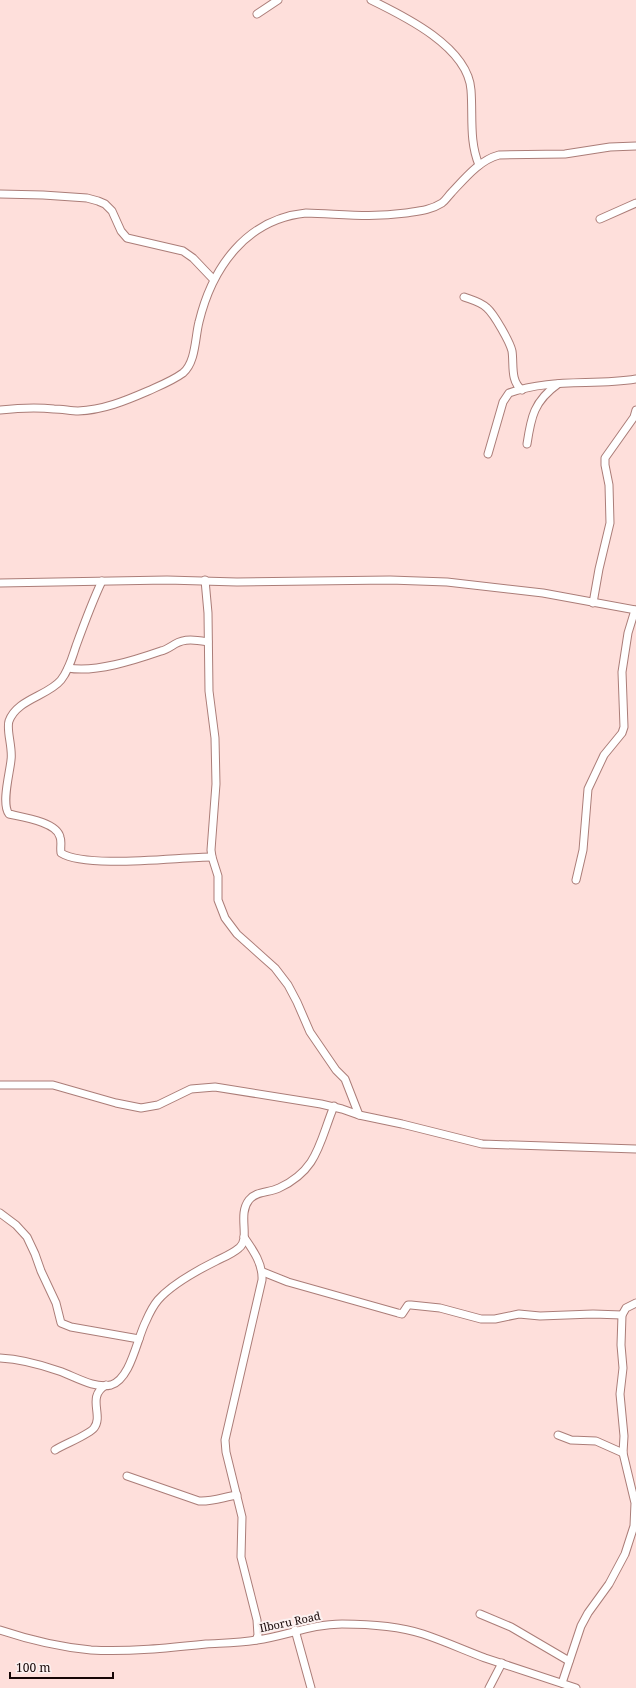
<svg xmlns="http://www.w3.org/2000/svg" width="636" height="1688" font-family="'Noto Serif',serif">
<rect width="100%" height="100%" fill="#fedfdb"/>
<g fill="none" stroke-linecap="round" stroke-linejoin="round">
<defs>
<g id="minor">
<path d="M371,0C404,16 468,47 471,90C473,116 469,141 479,165"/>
<polyline points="257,14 278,0"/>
<polyline points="0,194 43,195 87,198 98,201 105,204 112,211 121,231 127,238 183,251 193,258 213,279"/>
<polyline points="600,219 636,203"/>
<path d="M464,297C472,300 481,302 487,308C494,314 510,342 512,351C514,364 510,381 522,390"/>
<path d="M0,410C18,408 36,407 54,409C62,409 71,411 78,411C103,410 125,401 148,391C159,386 172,381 183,373C196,362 195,337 199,322C212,268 246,219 306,213C342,214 370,218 406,213C419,211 431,210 442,203C446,200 448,196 452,192C466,177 480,160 499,155L565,154L610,147L636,146"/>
<path d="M527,444C531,417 534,401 558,384"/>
<path d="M488,454L503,402L509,393C550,378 594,386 636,379"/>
<polyline points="205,580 208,613 209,691 215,738 216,784 211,850 212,857 218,876 218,900 225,918 237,934 275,968 288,985 297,1002 310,1032 336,1070 345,1079 359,1115"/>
<path d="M102,581C92,602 84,624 76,646C72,658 69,670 61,680C48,696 17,699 9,721C6,730 13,748 11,760C10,772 1,804 9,814C22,817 57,822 60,837C62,842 60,847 61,853C87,869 178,857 212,857"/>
<polyline points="0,583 167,580 237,582 390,580 447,582 543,593 636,610"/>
<polyline points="593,603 599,569 610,523 609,485 605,465 605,458 634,417 636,410"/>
<path d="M68,668C95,673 135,660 161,651C166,650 170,647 175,644C185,638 196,640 208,642"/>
<polyline points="576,880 583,850 588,789 604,755 622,733 624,727 622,672 628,633 635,610"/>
<polyline points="0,1085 53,1085 116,1103 141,1108 158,1105 191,1089 215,1087 321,1104 342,1109 359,1115 402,1124 482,1144 636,1149"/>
<polyline points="0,1213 16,1225 27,1237 35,1254 41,1271 56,1303 61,1323 71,1327 139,1339"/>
<path d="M244,1237C253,1250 263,1264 262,1280L225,1440L226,1452L242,1517L241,1557L257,1620L258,1635L256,1640"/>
<polyline points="263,1272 288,1282 398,1313 402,1314 408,1305 411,1305 440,1308 481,1319 495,1319 519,1314 540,1316 593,1314 622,1315"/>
<path d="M0,1358C20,1359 39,1364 59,1371C74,1376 94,1389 111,1385C131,1379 137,1338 146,1321C149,1314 153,1306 158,1300C171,1285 198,1270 216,1261C224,1257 232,1254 239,1248C251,1239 237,1215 249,1200C256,1191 269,1193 279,1188C318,1170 319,1143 334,1106"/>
<polyline points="558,1435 571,1440 596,1441 623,1453"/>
<path d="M55,1450C64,1444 89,1435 94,1428C104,1415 86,1397 106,1385"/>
<path d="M127,1476L199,1501C211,1502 224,1497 237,1495"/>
<polyline points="480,1614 511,1627 569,1661"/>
<path d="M0,1630C30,1640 60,1647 91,1650C129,1652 168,1648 206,1644C223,1643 240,1643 257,1640C286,1636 312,1624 342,1624C368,1624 398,1626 423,1634C444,1641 464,1650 485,1658C515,1668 546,1678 576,1688"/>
<polyline points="295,1630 311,1688"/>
<polyline points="562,1683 581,1626 588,1613 609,1584 625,1554 634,1526 635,1503 623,1453 624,1436 620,1394 623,1368 621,1345 622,1315 626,1308 636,1303"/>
<polyline points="489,1688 502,1663"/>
</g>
</defs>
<use href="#minor" stroke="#ab7d78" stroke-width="9"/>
<use href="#minor" stroke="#fff" stroke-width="7"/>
</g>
<g text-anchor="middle" stroke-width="4" stroke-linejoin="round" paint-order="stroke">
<g font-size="11" fill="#160606" stroke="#fcf1f0">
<text transform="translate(290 1622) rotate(-12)" y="4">Ilboru Road</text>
</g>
</g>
<path d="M10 1672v6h103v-6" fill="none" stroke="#160606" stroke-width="2"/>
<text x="16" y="1672" font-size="12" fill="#160606" stroke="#fcf1f0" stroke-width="3" paint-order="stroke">100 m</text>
</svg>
